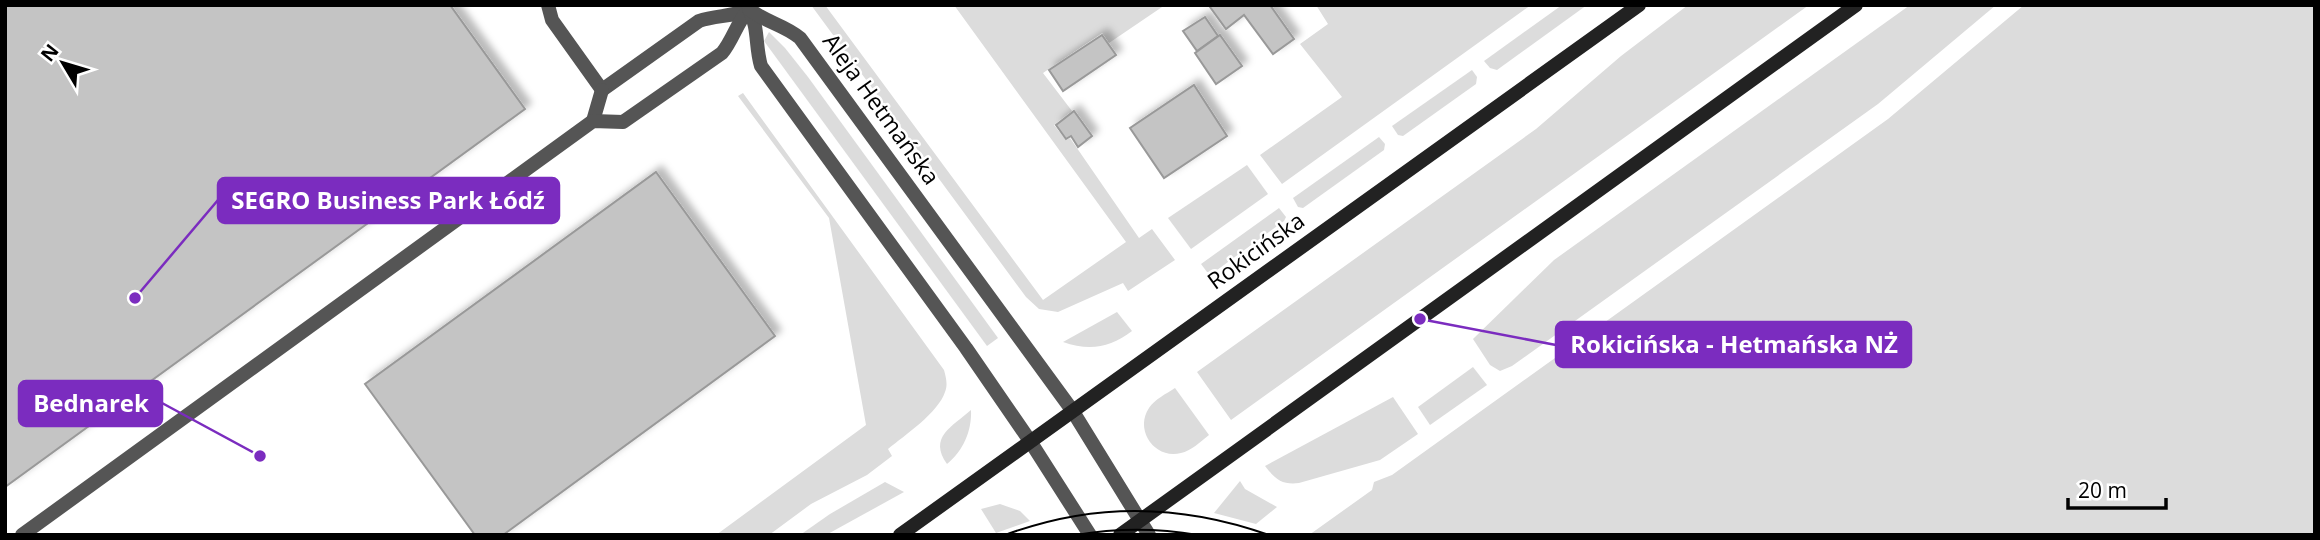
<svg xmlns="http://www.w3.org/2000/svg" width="2320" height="540" font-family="'Open Sans',sans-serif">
<defs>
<filter id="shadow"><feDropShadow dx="6" dy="-6" stdDeviation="3.5" flood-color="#0004"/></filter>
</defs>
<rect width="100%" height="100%" fill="#fff"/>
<g fill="#dcdcdc">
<polygon points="811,5 825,5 1043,300 1126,242 954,5 1165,5 1109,43 1102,33 1043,73 1072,111 1054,125 1066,140 1070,138 1139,238 1152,229 1175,260 1128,291 1123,283 1058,312 1039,309 1026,297"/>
<polygon points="1316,5 1531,5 1282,184 1260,155 1342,97 1300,44 1328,24"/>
<polygon points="1562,5 1587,5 1497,70 1490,68 1484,61"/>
<polygon points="1688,5 1809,5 1231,420 1197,372 1536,129 1621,56"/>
<polygon points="1910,5 1996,5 1878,104 1512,366 1500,371 1490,365 1473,339 1554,260"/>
<polygon points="2024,5 2315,5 2315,535 1309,535 1372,490 1374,482 1392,475 1888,119"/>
<polygon points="769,32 785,48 808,77 998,338 987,346 764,41"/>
<polygon points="1472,70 1477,77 1476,84 1403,136 1398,135 1392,126"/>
<path d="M743,93L944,370C946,377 948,385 945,392C938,413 905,435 888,449L892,456L867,475L811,504L769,535H716L866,425L829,218L738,96Z"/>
<polygon points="1379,137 1385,144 1384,150 1303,208 1298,207 1293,198"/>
<polygon points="1247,165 1268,194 1191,249 1168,218"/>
<polygon points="1279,208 1286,217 1284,221 1213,273 1207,272 1201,264"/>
<path d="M1117,312L1132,331C1110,348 1089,351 1063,342Z"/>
<polygon points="1473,367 1487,385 1430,425 1418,407"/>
<path d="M1175,388L1209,435C1200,442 1191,451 1181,453C1155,460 1134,430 1149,408C1155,399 1166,394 1175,388Z"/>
<path d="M1393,397L1418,434L1380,460L1299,483C1282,485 1275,479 1265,466Z"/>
<path d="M971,410C972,431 963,451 947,464C928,437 952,427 971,410Z"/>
<polygon points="1240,481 1245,489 1277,507 1256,524 1214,513"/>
<polygon points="885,482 904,492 826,535 800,535 830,514"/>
<polygon points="1000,504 1020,511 1030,521 996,533 981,509"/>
</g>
<g fill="#c4c4c4" stroke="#999" stroke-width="2" filter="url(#shadow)">
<polygon points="5,5 450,5 525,109 5,487"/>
<polygon points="1213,5 1270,5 1294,39 1273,54 1244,15 1226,29 1210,7"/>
<polygon points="1205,17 1218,36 1197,51 1183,31"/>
<polygon points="1102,35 1116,55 1063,91 1049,70"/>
<polygon points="1220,35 1242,66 1216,84 1195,53"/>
<polygon points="1194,85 1227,136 1164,178 1130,128"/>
<polygon points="1074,111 1092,136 1078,147 1071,136 1066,139 1056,125"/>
<polygon points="656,172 775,336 503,535 475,535 365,384"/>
</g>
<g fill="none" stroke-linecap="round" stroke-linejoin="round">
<g stroke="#555" stroke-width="14">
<path d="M548,5L552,20L602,90L699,21C715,15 732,17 748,10"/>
<polyline points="593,121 602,90"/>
<path d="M22,535L593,121L623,122L722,53C733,40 737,22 749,9"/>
</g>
<g stroke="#555" stroke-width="14">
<path d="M749,9C759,28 755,46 761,66L966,348L1030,441"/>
<path d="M749,9C765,22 785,25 800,38L1072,410"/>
</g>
<g stroke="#555" stroke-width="14">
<polyline points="1072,410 1149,535"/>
<polyline points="1030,441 1090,535"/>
</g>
<g stroke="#222" stroke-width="14">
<polyline points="900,535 1639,5"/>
<polyline points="1120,535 1856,5"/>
</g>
<g stroke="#000" stroke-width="2">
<path d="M1005,535C1093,502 1182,504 1269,535"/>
<path d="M1076,535C1116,528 1157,528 1198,535"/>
</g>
</g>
<g text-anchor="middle" stroke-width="5" stroke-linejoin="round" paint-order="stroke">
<g font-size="23" fill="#000" stroke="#fff">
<text transform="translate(881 109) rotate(54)" y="8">Aleja Hetmańska</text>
<text transform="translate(1256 251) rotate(-36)" y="8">Rokicińska</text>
</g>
</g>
<path fill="none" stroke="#7b2cbf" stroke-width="2.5" d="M135 298L218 200M1420 319L1556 345M260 456L162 403"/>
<g fill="#7b2cbf" stroke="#fff" stroke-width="2.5">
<circle cx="135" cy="298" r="7"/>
<circle cx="1420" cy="319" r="7"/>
<circle cx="260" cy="456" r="7"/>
</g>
<g fill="#7b2cbf" stroke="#7b2cbf" stroke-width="2.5">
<rect x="218" y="178" width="341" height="45" rx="7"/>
<rect x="1556" y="322" width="355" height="45" rx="7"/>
<rect x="19" y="381" width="143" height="45" rx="7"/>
</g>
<g font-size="24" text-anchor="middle" font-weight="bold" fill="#fff">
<text x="388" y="209">SEGRO Business Park Łódź</text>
<text x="1734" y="353">Rokicińska - Hetmańska NŻ</text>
<text x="91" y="412">Bednarek</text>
</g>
<rect width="2320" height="540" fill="none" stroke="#000000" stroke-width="14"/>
<g transform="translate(63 63) rotate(308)" stroke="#ffffff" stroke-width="5" paint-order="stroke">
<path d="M0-5L12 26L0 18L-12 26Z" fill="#000000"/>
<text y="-10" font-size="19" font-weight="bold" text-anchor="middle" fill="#000000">N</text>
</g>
<path d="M2068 498v10h98v-10" fill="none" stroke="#000000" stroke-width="3.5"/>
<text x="2078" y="498" font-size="21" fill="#000000" stroke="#ffffff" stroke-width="5" paint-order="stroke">20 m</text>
</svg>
